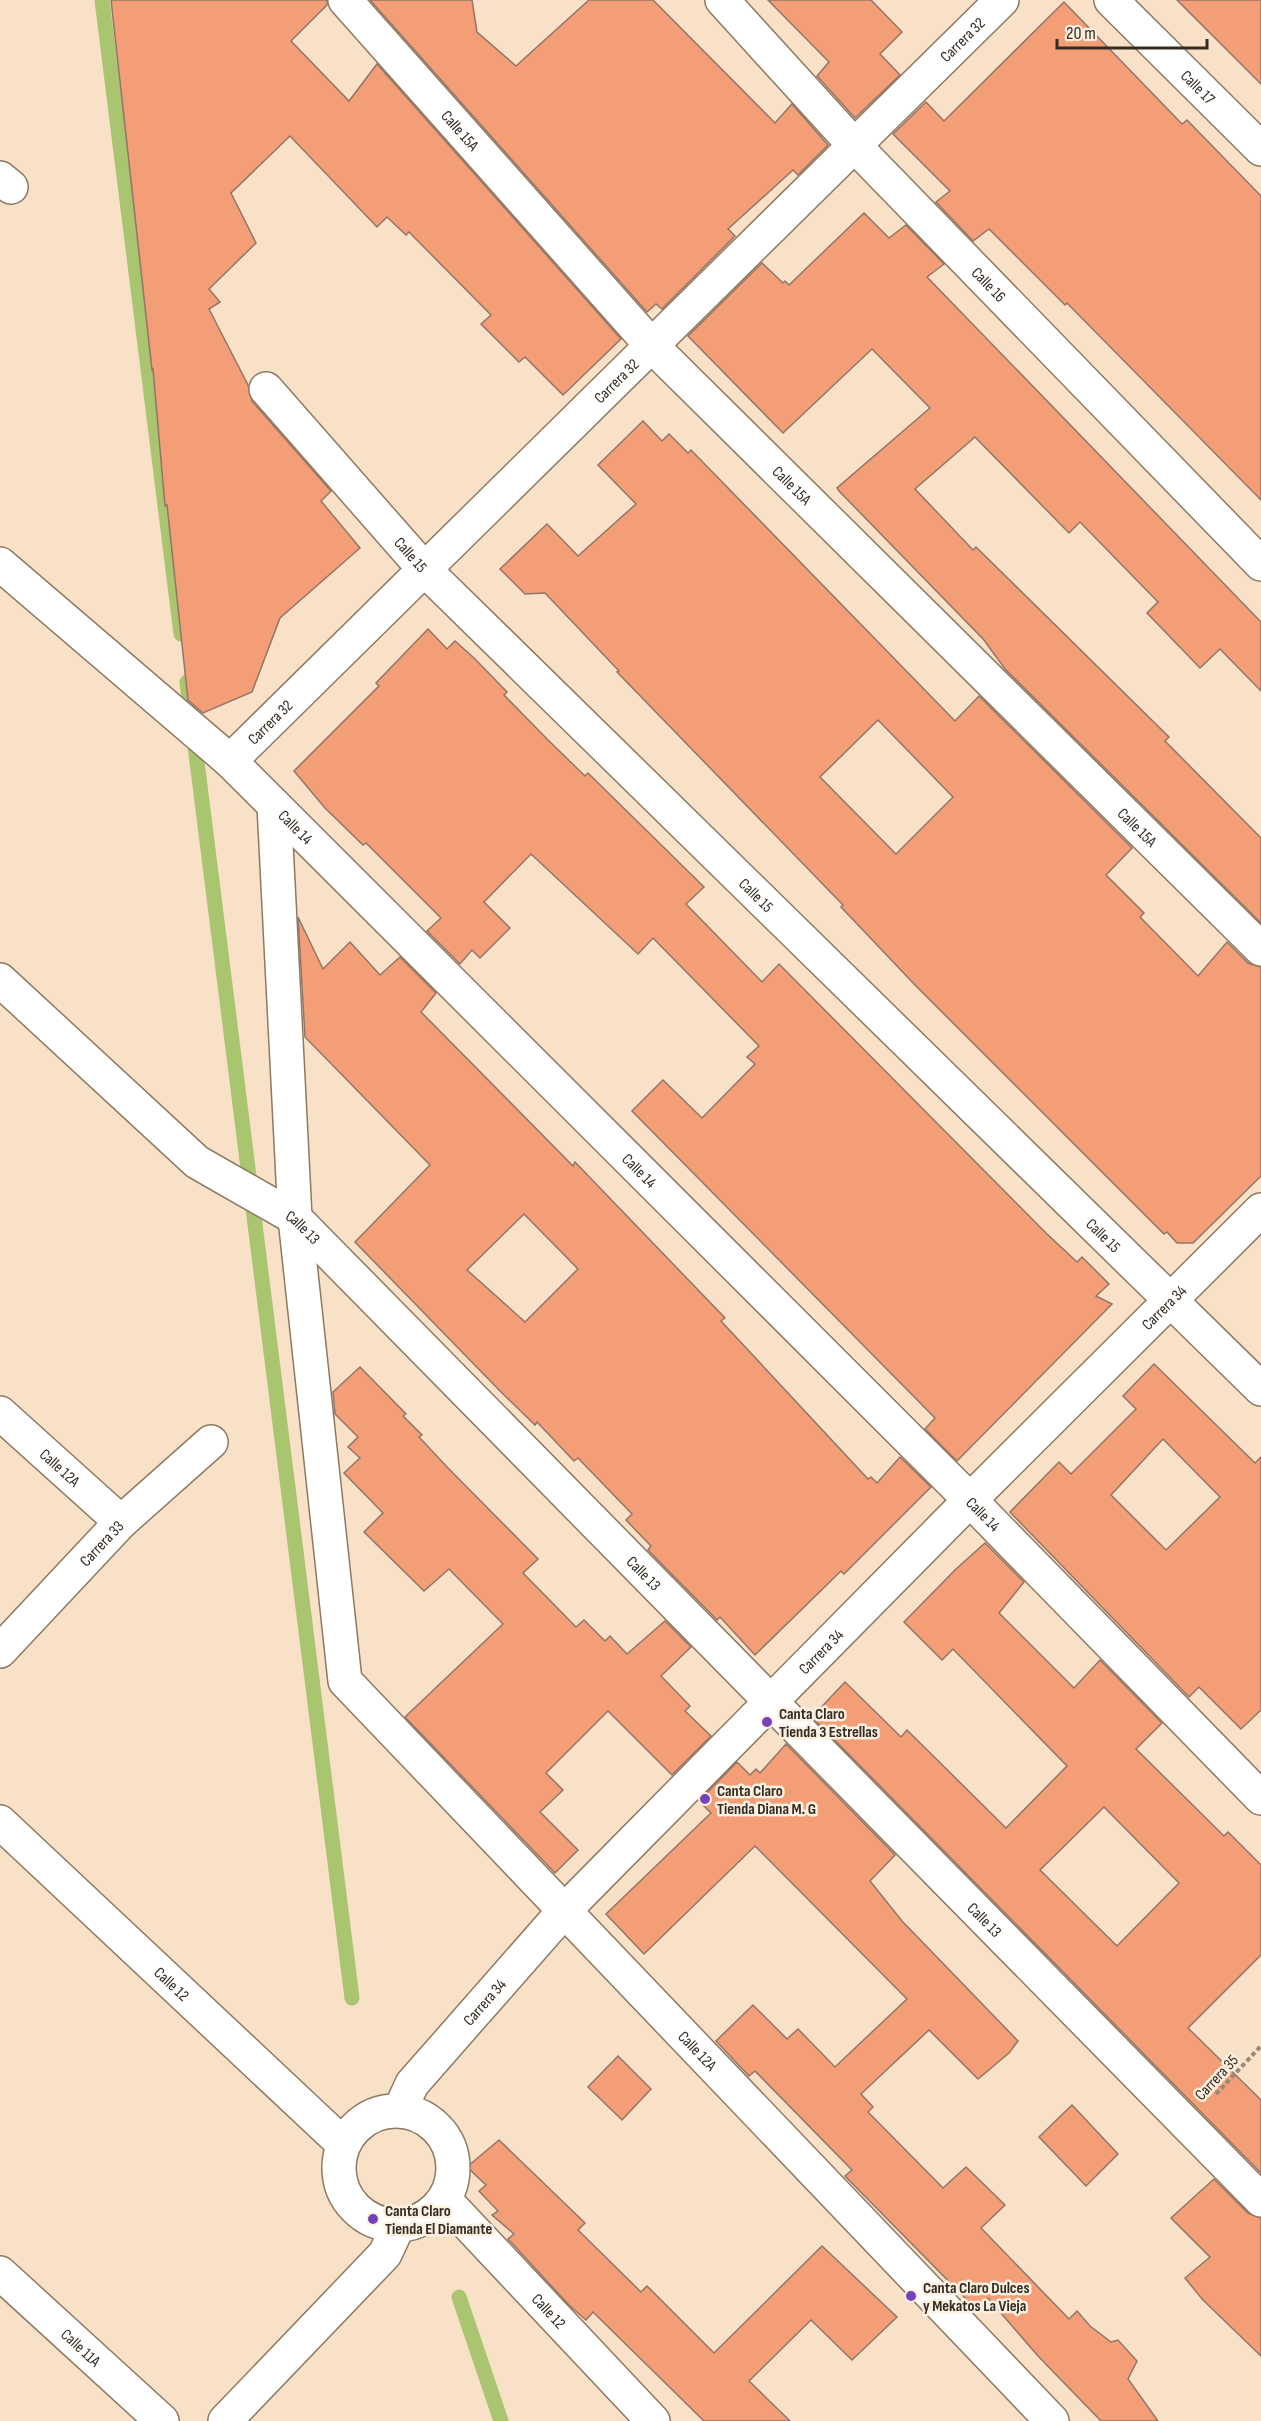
<svg xmlns="http://www.w3.org/2000/svg" width="1261" height="2421" font-family="'Sofia Sans Condensed',sans-serif">
<rect width="100%" height="100%" fill="#f8e1c7"/>
<g fill="none" stroke-linecap="round" stroke-linejoin="round">
<g stroke="#a9c570" stroke-width="15">
<polyline points="102,0 181,634"/>
<polyline points="187,682 352,1998"/>
<polyline points="459,2297 501,2421"/>
</g>
</g>
<g fill="#f49e77" stroke="#937568" stroke-width="1.5" fill-rule="evenodd">
<polygon points="111,0 327,0 327,5 291,41 349,101 377,64 621,339 563,395 525,357 519,362 481,324 491,315 409,232 406,235 387,217 377,227 290,136 231,193 256,243 209,289 220,302 209,309 248,385 252,401 331,491 321,501 360,548 280,618 252,692 203,713 188,700 167,505 165,506 153,369 152,370"/>
<polygon points="370,0 472,0 477,32 516,66 589,0 653,0 775,123 792,104 828,145 798,175 793,170 728,229 735,236 662,309 656,304 647,312"/>
<polygon points="768,0 871,0 902,32 880,54 900,75 855,118 817,76 829,62"/>
<polygon points="1177,0 1261,0 1261,84"/>
<polygon points="1064,2 1182,124 1187,120 1261,196 1261,500 1067,303 1065,305 989,229 973,241 936,202 950,191 893,134 926,102 944,121"/>
<polygon points="864,213 889,238 906,225 944,264 927,277 1261,622 1261,691 1220,649 1200,668 1147,613 1158,602 1080,522 1069,533 975,437 915,489 973,550 976,547 1169,737 1165,741 1261,838 1261,923 1005,669 984,640 839,491 837,488 930,408 872,349 783,433 688,336 762,263 783,283 785,281 789,285"/>
<path d="M643,421L662,441L669,434L688,453L691,450L955,721L979,696L1132,848L1106,875L1144,913L1140,917L1198,976L1227,942L1248,963L1261,967V1176L1193,1243H1177L1167,1232L1164,1234L915,985L841,907L843,905L617,672L619,671L545,593L525,594L500,569L547,524L578,556L636,504L598,465ZM878,720L953,797L896,854L820,777Z"/>
<polygon points="428,629 447,649 455,641 474,658 507,692 504,695 547,739 585,776 588,773 704,887 686,904 762,982 779,964 1046,1233 1077,1262 1082,1257 1109,1284 1096,1296 1112,1304 957,1461 925,1429 935,1418 632,1111 663,1080 702,1118 755,1064 747,1057 759,1046 653,938 638,954 531,854 484,902 510,928 480,958 472,950 460,964 427,931 441,918 366,843 363,845 325,808 294,771 379,686 376,683"/>
<path d="M298,917L323,969L350,942L380,975L400,957L436,993L421,1012L573,1166L575,1162L725,1318L721,1321L868,1479L871,1477L877,1483L900,1457L931,1487L844,1574L841,1571L755,1655L720,1617L717,1620L648,1550L651,1546L626,1520L632,1514L578,1458L574,1461L537,1422L535,1425L500,1391L355,1242L430,1165L305,1037ZM524,1214L578,1269L525,1322L467,1270Z"/>
<path d="M1154,1364L1255,1463L1261,1457V1710L1241,1729L1199,1687L1189,1697L1010,1512L1059,1462L1071,1474L1136,1409L1123,1396ZM1163,1439L1220,1497L1166,1550L1111,1495Z"/>
<polygon points="360,1367 406,1414 403,1416 422,1435 419,1437 448,1468 538,1559 523,1573 576,1627 584,1620 605,1641 610,1636 627,1654 665,1621 691,1647 661,1676 690,1706 685,1711 711,1736 672,1775 608,1711 546,1773 563,1790 540,1812 578,1850 555,1873 405,1717 503,1624 449,1569 424,1591 364,1532 383,1513 344,1473 360,1458 348,1447 358,1437 335,1414 333,1392"/>
<path d="M985,1543L1024,1582L999,1613L1074,1688L1100,1660L1162,1723L1136,1749L1224,1836L1228,1832L1261,1865V1955L1188,2028L1261,2100V2173L812,1717L845,1682L901,1737L907,1730L1006,1828L1067,1766L953,1649L942,1660L904,1622L956,1569ZM1104,1807L1179,1883L1117,1946L1040,1870Z"/>
<polygon points="786,1744 895,1855 870,1881 902,1921 1018,2041 1009,2053 978,2079 929,2030 861,2094 873,2107 868,2112 943,2188 966,2167 1005,2205 981,2228 1069,2319 1077,2311 1090,2326 1111,2342 1118,2340 1137,2361 1128,2379 1158,2421 1101,2421 1038,2356 988,2298 976,2309 845,2176 852,2170 755,2071 749,2076 716,2041 753,2005 787,2039 798,2029 835,2067 907,1999 755,1846 644,1954 606,1914 711,1813 699,1801 737,1762 750,1775 756,1769 760,1773"/>
<polygon points="618,2056 651,2089 622,2120 588,2087"/>
<polygon points="1072,2105 1118,2154 1086,2186 1039,2137"/>
<polygon points="499,2140 585,2223 578,2230 641,2292 647,2286 714,2353 822,2246 897,2317 852,2360 811,2320 749,2381 790,2421 704,2421 593,2312 586,2320 569,2305 508,2239 514,2234 492,2215 498,2211 479,2191 486,2185 467,2167"/>
<polygon points="1214,2179 1248,2213 1261,2218 1261,2356 1203,2300 1185,2278 1210,2257 1171,2218"/>
</g>
<g fill="none" stroke-linecap="round" stroke-linejoin="round">
<defs>
<g id="minor">
<path id="s1" d="M345,0L652,346L1261,949"/>
<path id="s2" d="M722,0L854,145L1261,564"/>
<path id="s3" d="M1111,0L1261,149"/>
<polyline points="0,178 11,187"/>
<path id="s4" d="M266,389L425,570L1261,1389"/>
<path id="s5" d="M0,564L230,761L970,1500L1261,1798"/>
<path id="s6" d="M230,761L1002,0"/>
<path id="s7" d="M274,805L295,1218L345,1681L1052,2421"/>
<path id="s8" d="M0,980L197,1162L295,1218L1261,2200"/>
<path id="s9" d="M0,1413L121,1522"/>
<path id="s10" d="M0,1651L121,1522L211,1442"/>
<path id="s11" d="M0,1822L343,2144"/>
<path id="s12" d="M400,2110L412,2084L563,1912L970,1500L1261,1210"/>
<circle cx="396" cy="2168" r="57"/>
<path id="s13" d="M445,2200L653,2421"/>
<path id="s14" d="M0,2273L162,2421"/>
<polyline points="225,2421 385,2254 398,2226"/>
</g>
</defs>
<use href="#minor" stroke="#8e7a62" stroke-width="36"/>
<polyline stroke="#988876" stroke-width="4" stroke-dasharray="4.5 3" stroke-linecap="butt" points="1216,2094 1261,2046"/>
<use href="#minor" stroke="#fff" stroke-width="33"/>
</g>
<g fill="#7742b9" stroke="#fef0e0" stroke-width="2">
<circle cx="767" cy="1722" r="6"/>
<circle cx="705" cy="1799" r="6"/>
<circle cx="373" cy="2219" r="6"/>
<circle cx="911" cy="2296" r="6"/>
</g>
<g text-anchor="middle" stroke-width="5" stroke-linejoin="round" paint-order="stroke">
<g font-size="16" fill="#342b21" stroke="#fef0e0">
<text dy="6" stroke="none"><textPath href="#s6" startOffset="1028">Carrera 32</textPath></text>
<text dy="6" stroke="none"><textPath href="#s3" startOffset="123">Calle 17</textPath></text>
<text dy="6" stroke="none"><textPath href="#s1" startOffset="174">Calle 15A</textPath></text>
<text dy="6" stroke="none"><textPath href="#s2" startOffset="390">Calle 16</textPath></text>
<text dy="6" stroke="none"><textPath href="#s6" startOffset="542">Carrera 32</textPath></text>
<text dy="6" stroke="none"><textPath href="#s1" startOffset="660">Calle 15A</textPath></text>
<text dy="6" stroke="none"><textPath href="#s4" startOffset="220">Calle 15</textPath></text>
<text dy="6" stroke="none"><textPath href="#s6" startOffset="56">Carrera 32</textPath></text>
<text dy="6" stroke="none"><textPath href="#s1" startOffset="1146">Calle 15A</textPath></text>
<text dy="6" stroke="none"><textPath href="#s5" startOffset="396">Calle 14</textPath></text>
<text dy="6" stroke="none"><textPath href="#s4" startOffset="705">Calle 15</textPath></text>
<text dy="6" stroke="none"><textPath href="#s5" startOffset="882">Calle 14</textPath></text>
<text dy="6" stroke="none"><textPath href="#s8" startOffset="393">Calle 13</textPath></text>
<text dy="6" stroke="none"><textPath href="#s4" startOffset="1191">Calle 15</textPath></text>
<text dy="6" stroke="none"><textPath href="#s12" startOffset="1110">Carrera 34</textPath></text>
<text dy="6" stroke="none"><textPath href="#s9" startOffset="81">Calle 12A</textPath></text>
<text dy="6" stroke="none"><textPath href="#s5" startOffset="1368">Calle 14</textPath></text>
<text dy="6" stroke="none"><textPath href="#s10" startOffset="148">Carrera 33</textPath></text>
<text dy="6" stroke="none"><textPath href="#s8" startOffset="879">Calle 13</textPath></text>
<text dy="6" stroke="none"><textPath href="#s12" startOffset="624">Carrera 34</textPath></text>
<text dy="6" stroke="none"><textPath href="#s8" startOffset="1365">Calle 13</textPath></text>
<text dy="6" stroke="none"><textPath href="#s11" startOffset="236">Calle 12</textPath></text>
<text dy="6" stroke="none"><textPath href="#s12" startOffset="138">Carrera 34</textPath></text>
<text dy="6" stroke="none"><textPath href="#s7" startOffset="1390">Calle 12A</textPath></text>
<text transform="translate(1216 2077) rotate(-47)" y="6">Carrera 35</text>
<text dy="6" stroke="none"><textPath href="#s13" startOffset="152">Calle 12</textPath></text>
<text dy="6" stroke="none"><textPath href="#s14" startOffset="110">Calle 11A</textPath></text>
</g>
<g font-size="16" font-weight="bold" fill="#342b21" stroke="#fef0e0" text-anchor="start">
<text x="779" y="1719">Canta Claro<tspan x="779" dy="18">Tienda 3 Estrellas</tspan></text>
<text x="717" y="1796">Canta Claro<tspan x="717" dy="18">Tienda Diana M. G</tspan></text>
<text x="385" y="2216">Canta Claro<tspan x="385" dy="18">Tienda El Diamante</tspan></text>
<text x="923" y="2293">Canta Claro Dulces<tspan x="923" dy="18">y Mekatos La Vieja</tspan></text>
</g>
</g>
<path d="M1057 39v9h150v-9" fill="none" stroke="#342b21" stroke-width="3"/>
<text x="1066" y="39" font-size="18" fill="#342b21" stroke="#fef0e0" stroke-width="4.5" paint-order="stroke">20 m</text>
</svg>
